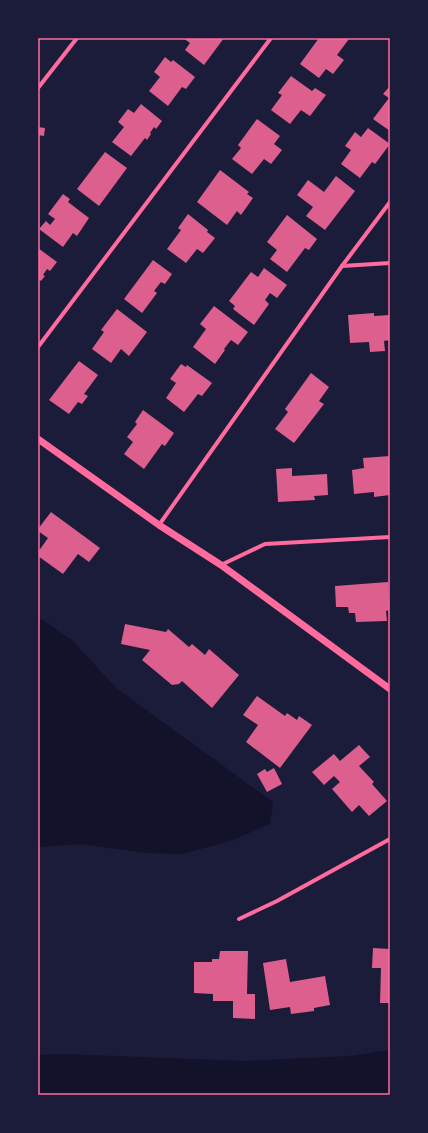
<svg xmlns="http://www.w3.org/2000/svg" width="428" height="1133" font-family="'PT Sans',sans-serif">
<rect width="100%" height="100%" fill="#1b1b3a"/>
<g fill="#12122b">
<polygon points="38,617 72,640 116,688 273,802 270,824 233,840 182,854 145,853 82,844 38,847"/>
<polygon points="390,1050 390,1095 38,1095 38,1055 63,1054 245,1061 350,1056"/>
</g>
<g fill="#dd5f8e">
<polygon points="183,38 224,38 204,65 185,50 190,43"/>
<polygon points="319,38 348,38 349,39 337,55 344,60 333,74 326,69 319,78 300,64"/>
<polygon points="165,57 171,62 173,60 195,77 186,89 182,87 168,106 149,91 160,77 154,72"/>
<polygon points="291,76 312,91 315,88 326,95 310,116 301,110 290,124 271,110 282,95 278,93"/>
<polygon points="390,86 390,131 373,119 389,98 383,94"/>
<polygon points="141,104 162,121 156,129 154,127 150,133 151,134 147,140 145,138 131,156 112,142 124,127 118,122 128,109 134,113"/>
<polygon points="257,119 280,136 274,144 282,150 271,164 264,159 252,174 232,159 241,148 238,145"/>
<polygon points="38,127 45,128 44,136 38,135"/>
<polygon points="368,128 390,144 375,164 372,162 360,178 341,164 351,150 345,146 355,132 361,137"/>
<polygon points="105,152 127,168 99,206 77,189"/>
<polygon points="220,170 249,192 247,194 253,198 241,215 237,211 227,225 197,202"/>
<polygon points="336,176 355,191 325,230 306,216 313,207 297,195 308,180 324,192"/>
<polygon points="63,194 70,199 68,202 89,218 77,236 73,233 63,247 39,229 46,221 50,225 55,219 48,214"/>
<polygon points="188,214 208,230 207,232 215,238 203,253 197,249 186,263 167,249 181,230 178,228"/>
<polygon points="287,215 317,239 309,250 305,248 287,272 270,259 277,250 267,242"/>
<polygon points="38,248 57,262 50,271 47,269 43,275 45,276 41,281 40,280 38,282"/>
<polygon points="153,260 172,274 165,284 161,282 154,291 157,293 142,313 124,299"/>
<polygon points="264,268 287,285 277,298 270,293 265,300 269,304 254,325 233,309 235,306 229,301 251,272 258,277"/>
<polygon points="214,306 248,332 238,345 231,340 224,349 225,350 215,364 193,347 206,329 200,324"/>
<polygon points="117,309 147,332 129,356 121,349 111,363 92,349 104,332 101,330"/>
<polygon points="374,313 374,316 390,315 390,340 384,341 385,351 370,352 369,342 350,343 348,315"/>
<polygon points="79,361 98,375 84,394 88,396 82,404 78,402 69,414 49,400"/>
<polygon points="181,364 186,367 187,365 212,383 202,396 198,394 184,412 166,398 176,383 170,379"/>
<polygon points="311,373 329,387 319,401 324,404 294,443 275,429 288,412 285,409"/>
<polygon points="143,410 174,433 165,446 162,444 144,469 124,454 133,442 127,437 137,424 135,422"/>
<polygon points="390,456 390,495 374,497 374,492 354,494 352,470 364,468 363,458"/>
<polygon points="292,468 292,476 327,474 328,495 314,496 315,500 278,502 276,469"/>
<polygon points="51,512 100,548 89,562 78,554 63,574 38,556 38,552 48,538 38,531 38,529"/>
<polygon points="388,582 389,610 386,611 387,621 356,622 355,613 349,613 348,607 336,607 335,586"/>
<polygon points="125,624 166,632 168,629 189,647 192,644 205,655 209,649 239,675 212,708 182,681 179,684 172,685 142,660 150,650 121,644"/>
<polygon points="257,696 285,716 287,713 297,720 299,716 312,725 280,768 246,742 258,725 243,715"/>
<polygon points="359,745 370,757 359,766 374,782 372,784 387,801 369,816 359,805 352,812 332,789 340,782 334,776 324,785 312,772 334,754 340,761"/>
<polygon points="274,768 282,784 267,792 257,774 265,769 267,772"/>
<polygon points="373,948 390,949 390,1003 380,1003 381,968 372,968"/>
<polygon points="220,951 248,951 247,994 255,994 255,1019 233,1018 233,1001 213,1001 213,994 194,993 194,962 212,962 212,959 219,959"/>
<polygon points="286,959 290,982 325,976 330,1005 314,1008 314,1011 291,1014 290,1007 270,1010 263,963"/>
</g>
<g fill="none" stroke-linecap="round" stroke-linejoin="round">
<g stroke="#ff6b9d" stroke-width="4">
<polyline points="38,88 77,38"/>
<polyline points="342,266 390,263"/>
<polyline points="38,347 271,38"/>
<polyline points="159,525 342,266 390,202"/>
<polyline points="221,565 265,544 390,537"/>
<polyline points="239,919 277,901 390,839"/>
</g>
<polyline stroke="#ff6b9d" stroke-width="7" points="38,439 159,525 221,565 390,689"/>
</g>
<rect width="428" height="1133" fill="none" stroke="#1b1b3a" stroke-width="78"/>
<rect x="39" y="39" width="350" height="1055" fill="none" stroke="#ff6b9d" stroke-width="1.5"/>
</svg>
